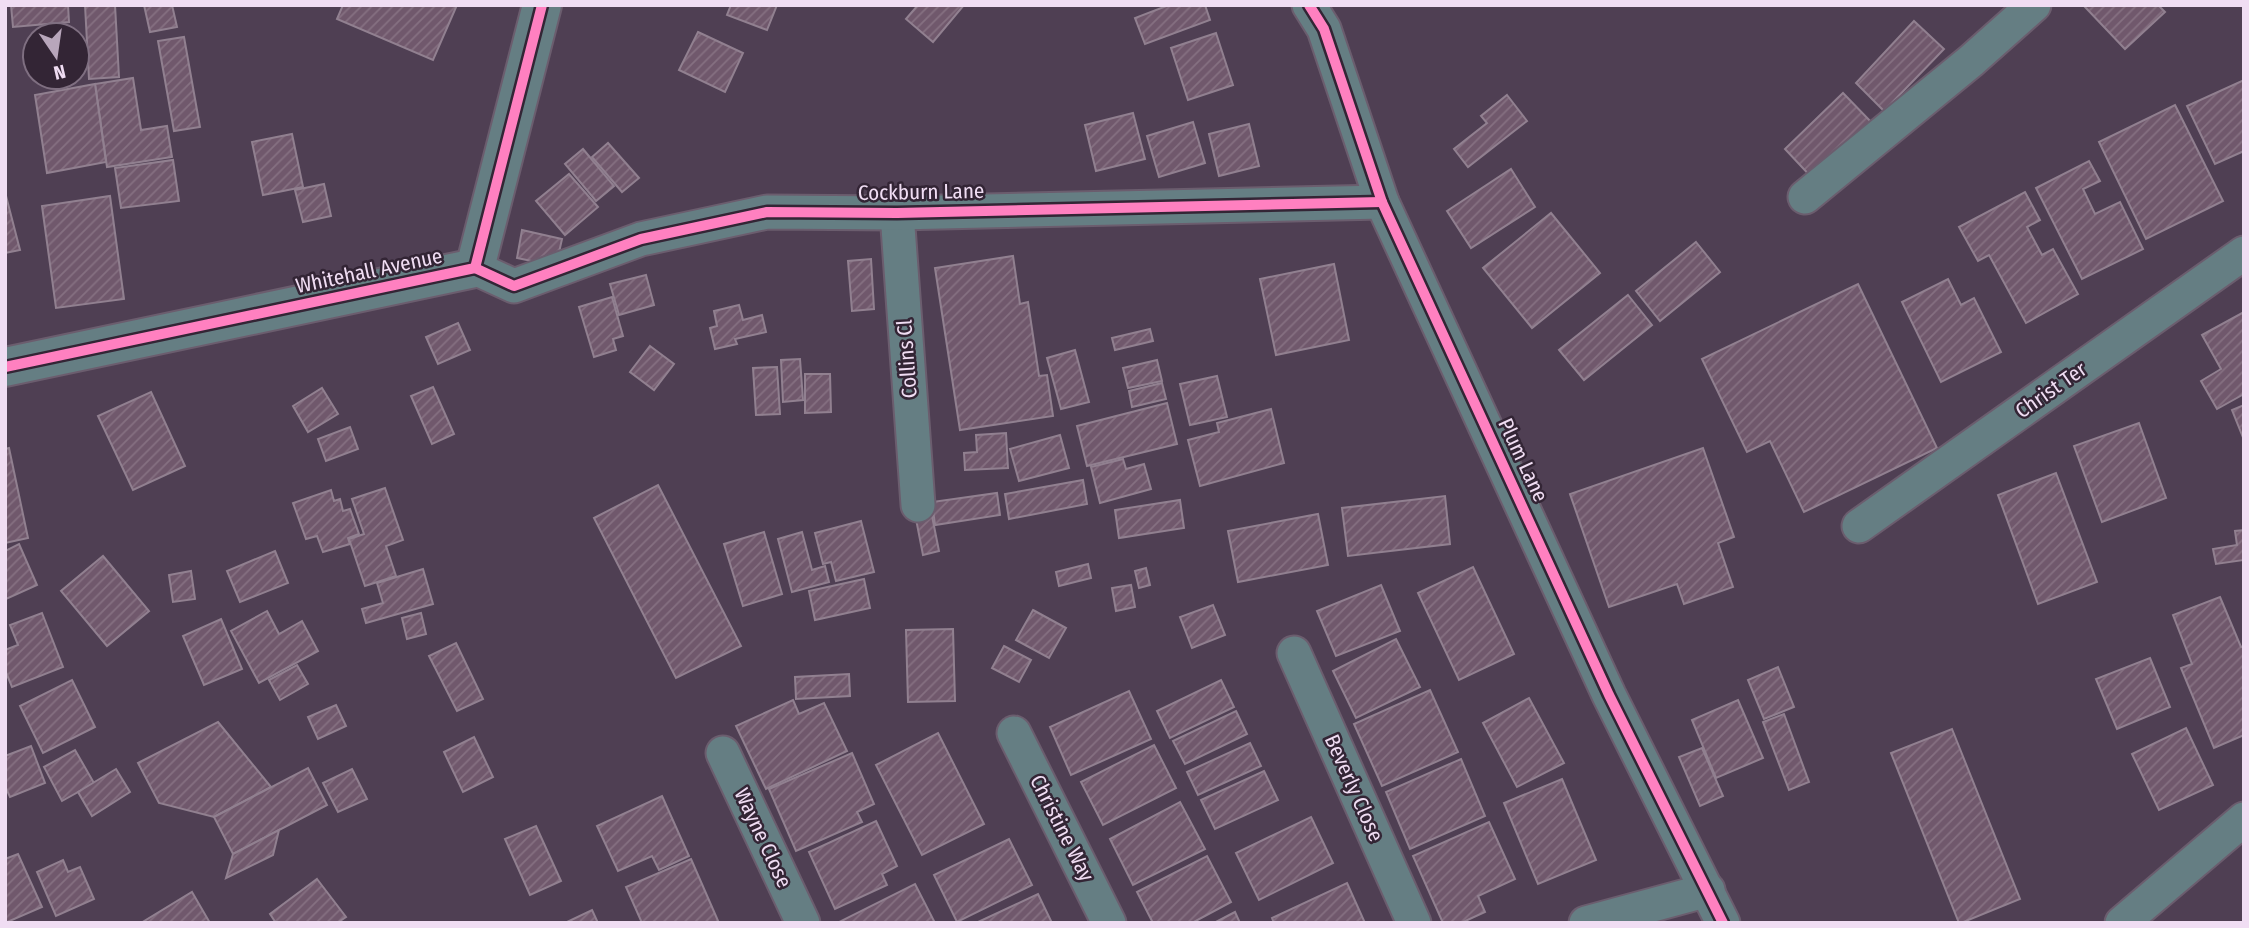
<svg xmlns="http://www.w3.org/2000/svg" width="2249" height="928" font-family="'Fira Sans Condensed',sans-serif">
<defs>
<pattern id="building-hatch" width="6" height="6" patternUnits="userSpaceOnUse" patternTransform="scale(1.75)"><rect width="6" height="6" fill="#70586c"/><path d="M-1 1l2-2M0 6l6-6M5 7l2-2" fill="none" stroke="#857081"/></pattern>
</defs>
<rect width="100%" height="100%" fill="#4f3f53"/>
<g fill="url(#building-hatch)" stroke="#918090" stroke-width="2">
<polygon points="11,5 68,5 69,22 13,27"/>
<polygon points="85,5 115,5 119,77 89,79"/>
<polygon points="144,5 172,5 177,27 150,32"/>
<polygon points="343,5 457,5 433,60 337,19"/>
<polygon points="731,5 777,5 767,30 727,15"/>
<polygon points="918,5 964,5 933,42 906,19"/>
<polygon points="1169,5 1205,5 1210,20 1145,44 1135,18"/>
<polygon points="2087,5 2158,5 2165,12 2125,49 2085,7"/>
<polygon points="1914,21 1944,49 1884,111 1856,83"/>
<polygon points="698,32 743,53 725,92 679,70"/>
<polygon points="1216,33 1233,85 1188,100 1171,48"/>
<polygon points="184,37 200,127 174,131 158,41"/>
<polygon points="133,78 141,130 167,126 172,157 107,167 95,84"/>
<polygon points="2244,80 2244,151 2215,164 2187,106"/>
<polygon points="95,84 106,162 47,173 35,95"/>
<polygon points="1843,93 1874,125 1815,181 1785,149"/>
<polygon points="1507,95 1527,121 1468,167 1454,149 1487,123 1481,116"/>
<polygon points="2175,105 2223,201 2146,239 2099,142"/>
<polygon points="1133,113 1145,159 1096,171 1085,125"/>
<polygon points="1193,122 1205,163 1159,177 1147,136"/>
<polygon points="1249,124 1259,166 1219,176 1209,134"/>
<polygon points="292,134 303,187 263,195 252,142"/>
<polygon points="608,143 639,178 622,192 592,157"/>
<polygon points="583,149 614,186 596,201 565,164"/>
<polygon points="173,160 179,201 121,208 115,168"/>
<polygon points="2089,161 2100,181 2083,189 2095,214 2120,202 2143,249 2082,279 2036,188"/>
<polygon points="1511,169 1535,207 1471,248 1447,211"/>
<polygon points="569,174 598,207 565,235 536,201"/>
<polygon points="324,184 331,216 303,222 295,190"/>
<polygon points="5,192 20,250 5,253"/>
<polygon points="2025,192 2040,220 2027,227 2042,255 2053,249 2078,294 2026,323 1989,255 1978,261 1959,227"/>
<polygon points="110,196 124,299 56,308 42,206"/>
<polygon points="1551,213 1600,273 1532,328 1483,268"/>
<polygon points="522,230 562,239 556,266 517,258"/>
<polygon points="1696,242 1720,272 1660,321 1636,291"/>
<polygon points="1013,256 1020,304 1028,302 1039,376 1047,375 1053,416 960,430 935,268"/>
<polygon points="871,259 874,309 852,311 848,261"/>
<polygon points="1334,264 1349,340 1276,355 1260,279"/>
<polygon points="646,275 654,305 619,315 610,284"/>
<polygon points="1948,279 1961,305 1974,298 2001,352 1941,382 1902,302"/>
<polygon points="1858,284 1937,448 1804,512 1770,441 1747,452 1702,359"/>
<polygon points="1628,295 1652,325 1584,380 1559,350"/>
<polygon points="612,297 623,336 613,339 616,350 594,357 579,307"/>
<polygon points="739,305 743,320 762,315 766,332 735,339 737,344 715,349 710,328 717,326 714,311"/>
<polygon points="2244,312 2244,394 2217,409 2201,381 2221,369 2202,335"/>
<polygon points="458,323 470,350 438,364 426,337"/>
<polygon points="1150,329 1153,341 1115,350 1112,338"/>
<polygon points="650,346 674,364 654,390 630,372"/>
<polygon points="1075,350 1089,402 1061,409 1047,358"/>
<polygon points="800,359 803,400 783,402 781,360"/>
<polygon points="1157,360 1162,381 1128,388 1123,368"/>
<polygon points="777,367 780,414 756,415 753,368"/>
<polygon points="805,374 830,374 831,412 805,413"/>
<polygon points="1217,376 1227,417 1190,425 1180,384"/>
<polygon points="1162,383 1166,399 1132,407 1129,391"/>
<polygon points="433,387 454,434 432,444 411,396"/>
<polygon points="322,388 338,414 308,432 293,406"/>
<polygon points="151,392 185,466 133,490 98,416"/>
<polygon points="1167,403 1177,444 1087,466 1077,426"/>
<polygon points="2244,405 2244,440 2232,410"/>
<polygon points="1271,409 1284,463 1200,486 1188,440 1219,432 1217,423"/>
<polygon points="2139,423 2166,498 2102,522 2074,446"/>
<polygon points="350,427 358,449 326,461 318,439"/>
<polygon points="1006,433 1008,468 965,470 964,453 977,452 976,435"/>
<polygon points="1060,435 1069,468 1019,481 1010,449"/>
<polygon points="9,448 28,538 5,543 5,449"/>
<polygon points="1703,448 1734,537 1718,543 1733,587 1684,604 1677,584 1609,607 1570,494"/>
<polygon points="1123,459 1126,469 1144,464 1151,489 1100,503 1091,467"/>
<polygon points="2056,473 2097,582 2038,604 1998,495"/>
<polygon points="1083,480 1087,504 1009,519 1005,494"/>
<polygon points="658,485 741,646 676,678 594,518"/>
<polygon points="385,488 403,540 386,546 396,576 365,586 349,539 364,534 352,499"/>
<polygon points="331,490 334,501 340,499 343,511 350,509 359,534 348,538 350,544 323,552 317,536 306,539 293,503"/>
<polygon points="997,493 1000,515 935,525 932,502"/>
<polygon points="1445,496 1450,544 1348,556 1342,508"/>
<polygon points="1180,500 1184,528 1119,538 1115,510"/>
<polygon points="1318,514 1328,565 1238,582 1228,531"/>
<polygon points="932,516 939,551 923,555 916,519"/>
<polygon points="861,521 874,572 836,581 831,562 823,564 815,533"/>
<polygon points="2244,530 2244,560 2216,564 2213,549 2237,545 2235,531"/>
<polygon points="764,532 782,594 743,606 724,544"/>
<polygon points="802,532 812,570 825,566 829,582 792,592 778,539"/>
<polygon points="19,544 37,585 6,599 5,551"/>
<polygon points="275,551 288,583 240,602 227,571"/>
<polygon points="103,556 149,611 107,646 61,591"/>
<polygon points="1088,564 1091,578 1059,586 1056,572"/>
<polygon points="1473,567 1514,654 1459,680 1418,593"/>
<polygon points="1146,568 1150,585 1139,588 1135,571"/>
<polygon points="423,569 433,604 366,623 362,609 383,603 377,583"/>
<polygon points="191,571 195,599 173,602 169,575"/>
<polygon points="864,579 870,608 815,620 809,591"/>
<polygon points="1131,585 1135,607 1116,611 1112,588"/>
<polygon points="1381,585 1400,631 1336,656 1317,611"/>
<polygon points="2220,597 2241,647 2244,646 2244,735 2214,748 2181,668 2192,664 2173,615"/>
<polygon points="1213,605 1225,635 1192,648 1180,617"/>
<polygon points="1033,610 1066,628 1049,658 1016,640"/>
<polygon points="267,611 279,634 302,621 318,651 259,683 231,631"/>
<polygon points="42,613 63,667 12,687 5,670 5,650 18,645 10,625"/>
<polygon points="421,613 426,634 407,639 402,618"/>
<polygon points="221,619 242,669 204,685 183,636"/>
<polygon points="953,629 955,701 908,702 906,630"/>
<polygon points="1396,639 1420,687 1356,718 1333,671"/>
<polygon points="456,643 483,699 457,711 429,656"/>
<polygon points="1004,646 1031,660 1019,682 992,668"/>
<polygon points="2150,658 2170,707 2117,729 2096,679"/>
<polygon points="297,665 308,684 280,700 269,680"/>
<polygon points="1778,667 1794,707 1764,719 1748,680"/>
<polygon points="849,674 850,696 796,699 795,677"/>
<polygon points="72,680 95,727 43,753 20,706"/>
<polygon points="1221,680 1234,707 1170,738 1157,711"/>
<polygon points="1430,690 1458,752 1382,786 1354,724"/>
<polygon points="1129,691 1151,739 1071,775 1050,727"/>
<polygon points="1529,698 1564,763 1517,787 1483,723"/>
<polygon points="793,700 799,714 824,703 847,751 766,789 736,726"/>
<polygon points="1738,700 1763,758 1716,778 1692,720"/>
<polygon points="336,705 346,726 318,739 308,717"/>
<polygon points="1236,711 1247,734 1185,764 1173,741"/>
<polygon points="1784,714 1809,782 1789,790 1763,722"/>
<polygon points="218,722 271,787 214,817 159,803 138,763"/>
<polygon points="2186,728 2213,785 2159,810 2132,754"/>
<polygon points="1952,729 2020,899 1961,923 1959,923 1891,753"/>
<polygon points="938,733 984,824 922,855 876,765"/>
<polygon points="474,737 493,777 463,792 444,752"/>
<polygon points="1250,743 1261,766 1198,795 1187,772"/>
<polygon points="1154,745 1176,788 1103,825 1081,782"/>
<polygon points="31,746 45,783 10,797 5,786 5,756"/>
<polygon points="1702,748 1723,796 1700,806 1679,757"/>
<polygon points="75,750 94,783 62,801 44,767"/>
<polygon points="852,753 874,804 857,812 862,822 796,851 769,789"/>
<polygon points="1461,759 1485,816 1410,849 1386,792"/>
<polygon points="308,768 327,805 233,854 214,817"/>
<polygon points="116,769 130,792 92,816 78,792"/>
<polygon points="352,769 367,799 338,812 323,783"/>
<polygon points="1264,771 1278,800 1215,829 1201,800"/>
<polygon points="1562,779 1596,860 1538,884 1504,803"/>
<polygon points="662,796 689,856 659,870 652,856 618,871 597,826"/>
<polygon points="1180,802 1205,849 1133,885 1110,839"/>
<polygon points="1311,817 1333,863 1259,900 1236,853"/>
<polygon points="876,821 897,866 882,874 887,885 835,909 809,852"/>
<polygon points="1489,822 1515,879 1478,896 1485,912 1461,923 1443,923 1413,856"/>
<polygon points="536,826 561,881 530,895 505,839"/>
<polygon points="279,830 273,855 226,878 233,854"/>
<polygon points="1009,839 1032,885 957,922 934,875"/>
<polygon points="18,854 42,907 5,923 5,859"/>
<polygon points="1207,856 1231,902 1192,923 1153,923 1137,892"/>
<polygon points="691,859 719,923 642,923 626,887"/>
<polygon points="63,860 68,872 80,867 94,899 56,916 37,872"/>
<polygon points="317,879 346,917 337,923 276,923 270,914"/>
<polygon points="1347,883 1365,923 1274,923 1272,918"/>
<polygon points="915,884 935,923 839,923 839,922"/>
<polygon points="192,892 210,923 141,923"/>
<polygon points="1038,894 1052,923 976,923"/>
<polygon points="592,910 598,923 565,923"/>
<polygon points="1235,912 1240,923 1214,923"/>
</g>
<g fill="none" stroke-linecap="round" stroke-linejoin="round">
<defs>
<g id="minor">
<polyline points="1309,5 1324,29 1382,202 1609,695 1723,923"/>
<polyline points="1805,197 1971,61 2034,5"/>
<polyline points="897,213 918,505"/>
<polyline points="475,268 514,286 641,239 767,212 897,213 1382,202"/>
<polyline points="1859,526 2244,253"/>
<polyline points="1294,653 1414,923"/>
<polyline points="1014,733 1109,923"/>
<polyline points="723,753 803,923"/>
<polyline points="1586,923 1708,890"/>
<polyline points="2122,923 2244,819"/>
</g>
<polyline id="tertiary" points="5,367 475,268 542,5"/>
</defs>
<use href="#minor" stroke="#6b5d6e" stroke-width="37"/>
<use href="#tertiary" stroke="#6b5d6e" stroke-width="42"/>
<use href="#minor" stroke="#657e83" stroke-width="33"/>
<use href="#tertiary" stroke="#657e83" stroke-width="38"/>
<defs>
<g id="cycleway">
<polyline points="1309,5 1324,29 1382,202 1609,695 1723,923"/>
<polyline points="475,268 514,286 641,239 767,212 897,213 1382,202"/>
<polyline points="5,367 475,268 542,5"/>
</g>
</defs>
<use href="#cycleway" stroke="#332535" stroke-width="15"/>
<use href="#cycleway" stroke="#ff80c0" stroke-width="10"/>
</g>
<g text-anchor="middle" stroke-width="5" stroke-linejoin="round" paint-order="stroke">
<g font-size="21" fill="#f0ddf3" stroke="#332535">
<text transform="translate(921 192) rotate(-1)" y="7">Cockburn Lane</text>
<text transform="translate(369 271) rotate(-12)" y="7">Whitehall Avenue</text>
<text transform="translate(907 359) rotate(-94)" y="7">Collins Cl</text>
<text transform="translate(2051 390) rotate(-35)" y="7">Christ Ter</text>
<text transform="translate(1523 460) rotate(65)" y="7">Plum Lane</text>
<text transform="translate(1354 788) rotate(66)" y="7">Beverly Close</text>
<text transform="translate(1062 828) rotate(63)" y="7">Christine Way</text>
<text transform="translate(763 838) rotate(65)" y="7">Wayne Close</text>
</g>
</g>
<rect width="2249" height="928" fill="none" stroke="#f0ddf3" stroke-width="14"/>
<g transform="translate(56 56) rotate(167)"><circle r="33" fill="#332535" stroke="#7f6f81" stroke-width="2"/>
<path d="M0-5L12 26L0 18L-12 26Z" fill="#b8a6bb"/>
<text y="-10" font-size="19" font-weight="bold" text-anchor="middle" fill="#f0ddf3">N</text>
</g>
</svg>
